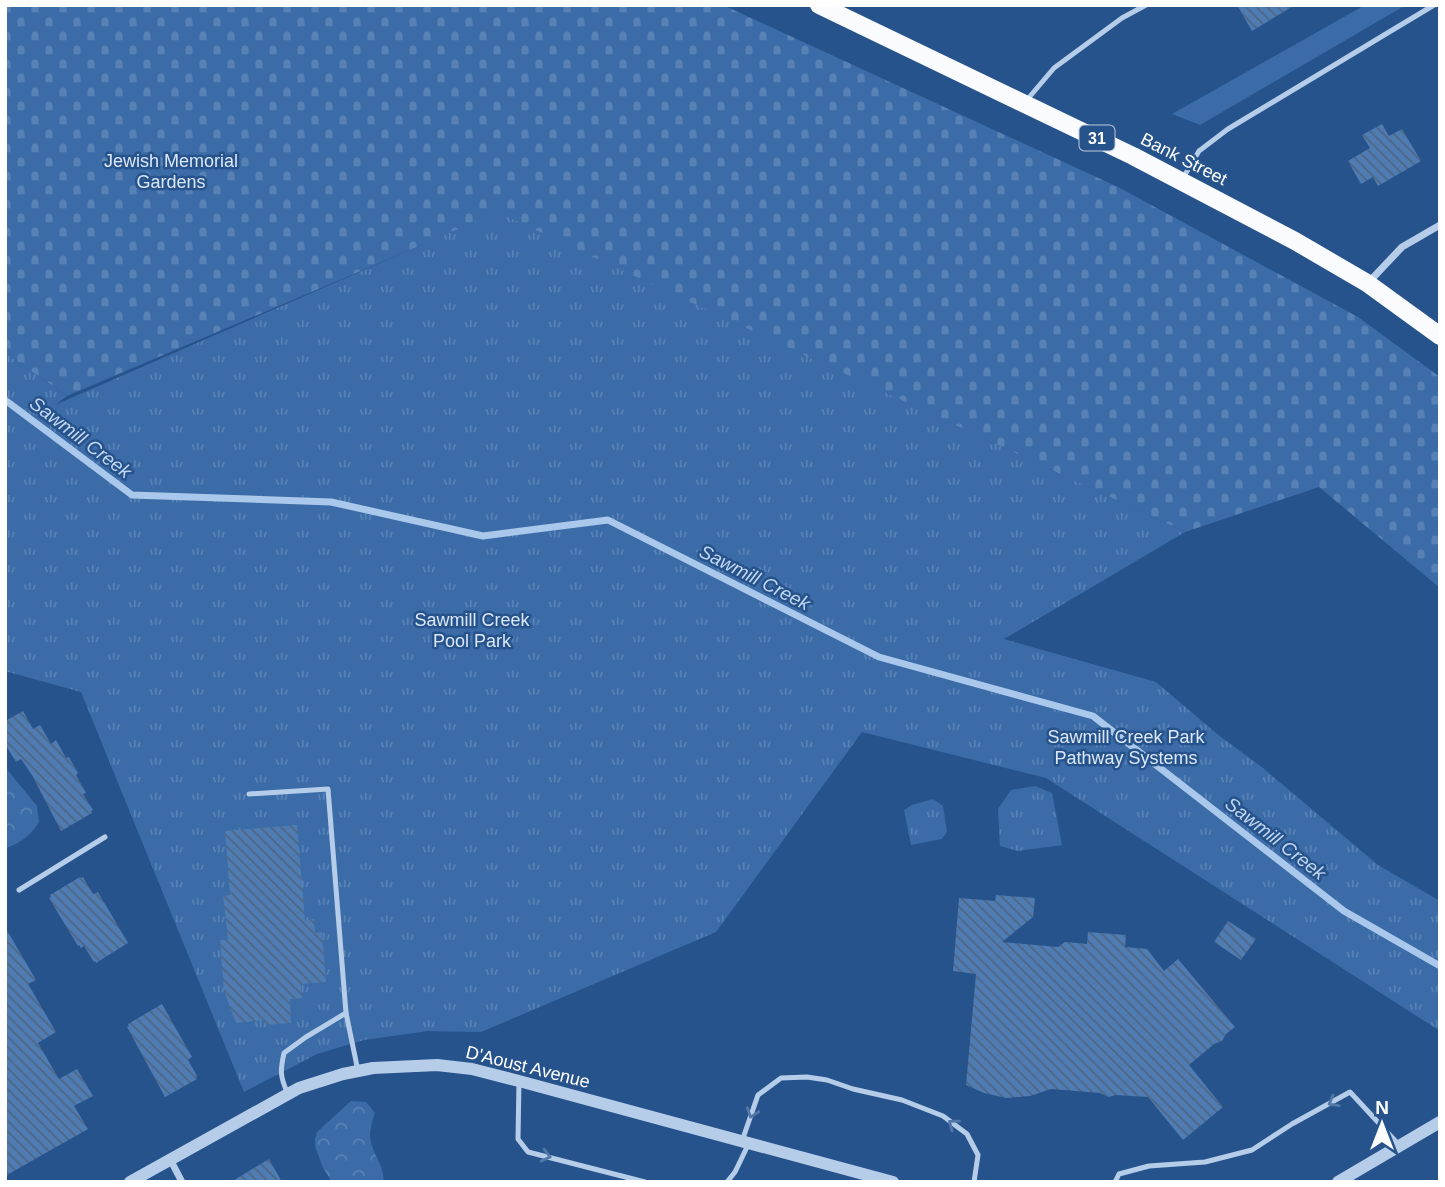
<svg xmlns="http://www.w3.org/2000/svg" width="1445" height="1187" font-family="Arial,sans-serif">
<defs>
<pattern id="forest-crowns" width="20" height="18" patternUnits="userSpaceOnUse" patternTransform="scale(1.75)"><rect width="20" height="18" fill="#3b6ca8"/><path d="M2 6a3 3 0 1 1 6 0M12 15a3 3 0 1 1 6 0" fill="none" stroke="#5882b5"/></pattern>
<pattern id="cemetery-stones" width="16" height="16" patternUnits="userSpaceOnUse" patternTransform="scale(1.75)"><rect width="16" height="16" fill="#3b6ca8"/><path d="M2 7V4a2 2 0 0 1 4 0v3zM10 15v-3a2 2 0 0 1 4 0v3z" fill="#5882b5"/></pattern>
<pattern id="park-tufts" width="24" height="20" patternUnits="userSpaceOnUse" patternTransform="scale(1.75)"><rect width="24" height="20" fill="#3b6ca8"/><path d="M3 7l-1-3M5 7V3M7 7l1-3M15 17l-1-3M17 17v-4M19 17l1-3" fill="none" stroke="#5882b5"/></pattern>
<pattern id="building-back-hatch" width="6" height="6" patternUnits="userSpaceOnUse" patternTransform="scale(1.75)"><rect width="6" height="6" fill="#4f7cb2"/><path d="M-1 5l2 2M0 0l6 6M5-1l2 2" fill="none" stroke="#4e6684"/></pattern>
</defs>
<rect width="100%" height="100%" fill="#27538c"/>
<polygon fill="#3b6ca8" points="1365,5 1406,5 1200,125 1172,114"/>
<g fill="url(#forest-crowns)">
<path d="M5,767L37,806L39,822C30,836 22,842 6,848Z"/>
<path d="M351,1101L366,1102L375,1113C372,1122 368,1133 371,1142C375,1158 383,1163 384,1182H332L323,1168L315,1146V1139L317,1132Z"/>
</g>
<polygon fill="url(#cemetery-stones)" points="5,5 723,5 1118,187 1358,317 1440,377 1440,588 1319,487 1185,532 497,213 67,396 5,353"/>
<g fill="url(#park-tufts)">
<polygon points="497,212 1185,532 1004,639 1156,682 1217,734 1263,768 1378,865 1440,901 1440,1031 1046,778 862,732 716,932 481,1032 428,1031 364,1040 317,1054 244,1092 81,692 5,671 5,353 67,396 55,405"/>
<polygon points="1035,786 1052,793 1062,845 1018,851 1000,846 998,809 1011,790"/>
<polygon points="933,799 943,806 947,832 942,839 911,845 904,810 912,805"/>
</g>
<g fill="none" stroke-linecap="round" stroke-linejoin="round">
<polyline stroke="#aac8eb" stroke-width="7" points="5,400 132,495 331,502 483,536 608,520 879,657 1093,716 1344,911 1440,966"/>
</g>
<g fill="url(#building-back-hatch)">
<polygon points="1237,5 1295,5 1252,31"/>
<polygon points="1382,124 1389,136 1402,129 1421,161 1378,186 1373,177 1361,184 1348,161 1370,148 1362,135"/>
<polygon points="23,711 33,729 40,725 51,744 56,740 66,758 69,757 78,773 76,775 86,793 83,794 93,810 91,811 92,813 61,831 32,775 21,759 16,762 5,744 5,721"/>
<polygon points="297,825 305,920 314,919 315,933 322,932 326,982 301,984 302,998 290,999 291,1023 265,1025 265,1020 236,1023 224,991 220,940 228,940 223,896 230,895 225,831"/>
<polygon points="80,877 81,878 83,877 93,894 98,892 128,943 96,963 95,961 94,962 84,946 81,948 79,945 78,946 49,898 51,897 50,895"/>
<polygon points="996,895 1035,898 1033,917 1002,942 1058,947 1065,942 1087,944 1088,932 1126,935 1125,947 1147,949 1164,971 1178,959 1235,1027 1226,1034 1222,1041 1214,1044 1189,1065 1223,1107 1183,1140 1148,1097 1116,1095 1108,1097 1100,1093 1051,1089 1030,1096 1006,1098 984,1093 966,1085 976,974 953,971 959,898 995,901"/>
<polygon points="1228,921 1256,939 1241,960 1214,942"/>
<polygon points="5,927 36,980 28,984 56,1032 38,1043 59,1079 77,1069 93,1096 74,1106 88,1129 5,1176"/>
<polygon points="162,1004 192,1057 188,1060 197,1076 196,1077 197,1079 165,1097 127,1027 129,1026 128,1024"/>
<polygon points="269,1159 282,1182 231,1182"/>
</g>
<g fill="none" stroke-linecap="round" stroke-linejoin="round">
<g stroke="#b6cdea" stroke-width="5">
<polyline points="1026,101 1054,68 1122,18 1146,5"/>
<polyline points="1183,178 1199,151 1228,129 1434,5"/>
<polyline points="249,794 328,789 346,1013 358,1071"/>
<polyline points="19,890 105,837"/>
<polyline points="519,1081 518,1139 528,1152 645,1182"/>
<path d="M288,1094C280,1077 280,1071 284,1053L306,1037L346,1013"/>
<polyline points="742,1141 758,1095 781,1078 807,1077 827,1080 853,1089 902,1100 943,1116 967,1134 978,1155 974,1182"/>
<polyline points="727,1182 735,1172 749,1143"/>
<polyline points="1115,1182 1119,1174 1149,1166 1205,1162 1252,1150 1292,1124 1350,1092 1400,1146"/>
</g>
<g stroke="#b6cdea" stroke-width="7">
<polyline points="1368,283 1402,247 1440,225"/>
<polyline points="170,1159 182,1182"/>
</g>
<g stroke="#b6cdea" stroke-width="12">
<polyline points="130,1182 299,1088 343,1074 373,1068 437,1065 472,1069 519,1081 893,1182"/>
<polyline points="1338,1182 1440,1122"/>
</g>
<polyline stroke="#f9fbfe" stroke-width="18" points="819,5 1133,156 1295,241 1367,283 1440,336"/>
</g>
<defs><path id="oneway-chevron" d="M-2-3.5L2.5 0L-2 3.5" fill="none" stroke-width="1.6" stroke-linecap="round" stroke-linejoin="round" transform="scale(1.75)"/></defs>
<g stroke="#5278a8">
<use href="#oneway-chevron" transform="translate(1333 1102) rotate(151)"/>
<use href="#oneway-chevron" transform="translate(752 1113) rotate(109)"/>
<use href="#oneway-chevron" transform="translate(953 1124) rotate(-143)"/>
<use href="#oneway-chevron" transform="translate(546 1156) rotate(14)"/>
</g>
<g text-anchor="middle" stroke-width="5" stroke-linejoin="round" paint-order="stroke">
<rect fill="#27538c" stroke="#becbdc" stroke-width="2" x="1079.5" y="125.5" width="35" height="25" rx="5"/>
<g font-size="16" font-weight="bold" fill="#fff">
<text x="1097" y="144">31</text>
</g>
<g font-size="18" fill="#fff" stroke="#27538c">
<text transform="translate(1184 159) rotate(27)" y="6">Bank Street</text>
<text transform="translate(528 1067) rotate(14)" y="6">D'Aoust Avenue</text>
</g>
<g font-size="18" fill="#dae7f8" stroke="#27538c">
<text x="171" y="167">Jewish Memorial<tspan x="171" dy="21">Gardens</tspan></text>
<text x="472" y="626">Sawmill Creek<tspan x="472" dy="21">Pool Park</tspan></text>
<text x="1126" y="743">Sawmill Creek Park<tspan x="1126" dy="21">Pathway Systems</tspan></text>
</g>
<g font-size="19" font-style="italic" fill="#c1d7f1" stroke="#27538c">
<text transform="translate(81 437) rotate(37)" y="7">Sawmill Creek</text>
<text transform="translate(755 577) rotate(27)" y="7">Sawmill Creek</text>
<text transform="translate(1276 838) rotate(38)" y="7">Sawmill Creek</text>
</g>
</g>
<rect width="1445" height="1187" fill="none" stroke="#ffffff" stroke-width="14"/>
<g transform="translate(1382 1124)" stroke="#27538c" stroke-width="5" paint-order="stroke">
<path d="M0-5L12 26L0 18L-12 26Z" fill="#ffffff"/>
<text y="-10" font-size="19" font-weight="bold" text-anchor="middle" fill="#ffffff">N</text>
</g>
</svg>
